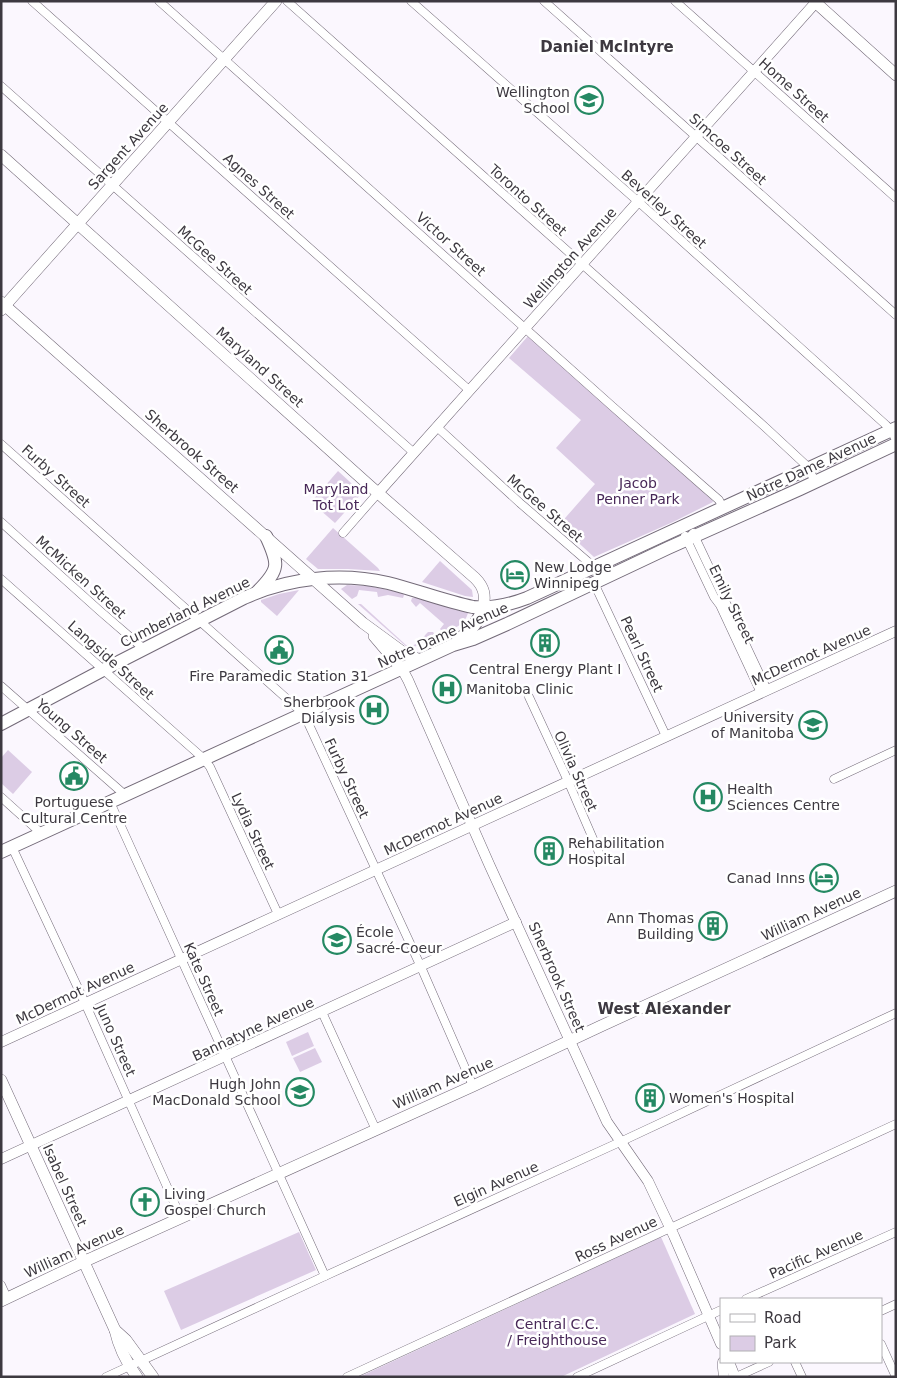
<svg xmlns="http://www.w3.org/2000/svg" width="897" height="1378" font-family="'DejaVu Sans',sans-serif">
<rect width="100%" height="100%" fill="#fbf7fe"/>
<g fill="#dccce5">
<polygon points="528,336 712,500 713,502 673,522 594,557 559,525 595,484 556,448 581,420 509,358"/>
<polygon points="338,471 362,493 335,523 311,502"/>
<polygon points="333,528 378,568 380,571 348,569 318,569 306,559"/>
<polygon points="440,561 472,590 473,597 465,596 422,582"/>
<polygon points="347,585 369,586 402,593 404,595 403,598 388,595 378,597 377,592 359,590 357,596 352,599 341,589"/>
<polygon points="299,590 277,616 261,602 261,600 279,594"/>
<path d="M412,598H418L468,613C465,625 454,628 444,633L440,629L444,624L420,603L416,607L411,601Z"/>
<path d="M358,604H361L406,645C417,648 421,639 428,632H433L436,636L412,648H408Z"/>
<polygon points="8,750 32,772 13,794 1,783 1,758"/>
<polygon points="308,1032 314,1046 292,1056 286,1042"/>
<polygon points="315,1048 322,1062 300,1072 293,1058"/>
<polygon points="299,1232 316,1270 181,1330 164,1291"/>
<polygon points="661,1237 695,1314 561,1377 359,1377"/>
</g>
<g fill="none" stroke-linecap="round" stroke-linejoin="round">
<defs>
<g id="minor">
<polyline points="32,1 469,390"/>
<polyline points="159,1 612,406 704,487 719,500 723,508"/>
<polyline points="287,1 765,427 808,467 815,482"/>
<polyline points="411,1 642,205 886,425 891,430 896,440"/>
<polyline points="544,1 896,315"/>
<polyline points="675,1 896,198"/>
<polyline points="1,86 413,452"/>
<polyline points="437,427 520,503 594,567"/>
<polyline points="1,444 304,714 421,967 473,1086"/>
<polyline points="1,522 100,611 144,649"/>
<polyline points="343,533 378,493"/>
<polyline points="693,533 767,690"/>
<polyline points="685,536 714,597 720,605 761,693"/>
<polyline points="1,579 204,759 210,767 278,914"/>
<polyline points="594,583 666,736"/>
<polyline points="1,686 125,795"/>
<polyline points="529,697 568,781 600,855"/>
<polyline points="834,779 896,750"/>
<polyline points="1,797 42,834"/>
<polyline points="110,802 325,1276"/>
<polyline points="12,847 85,1003 181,1218"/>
<polyline points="322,1012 376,1130"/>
<polyline points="1,1285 7,1298"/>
<polyline points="746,1299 896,1232"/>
<polyline points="881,1311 896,1304"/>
<polyline points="881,1344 896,1377"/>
<polyline points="795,1362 802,1377"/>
<polyline points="106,1377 325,1276 620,1142 896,1013"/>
<polyline points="347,1377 896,1124"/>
<polyline points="577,1377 721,1310"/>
<polyline points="736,1377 769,1362"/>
</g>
<g id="tertiary">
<polyline points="378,493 817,1"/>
<polyline points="402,669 408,680 489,864 607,1122 648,1181 674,1236 721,1344"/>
<polyline points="1,1042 896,631"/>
<polyline points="1,1159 516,922"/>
<polyline points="723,1362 723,1368 724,1377"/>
<polyline points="729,1362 735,1377"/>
</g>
<g id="secondary">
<polyline points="814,1 896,75"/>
<path d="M1,155L370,486L475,578C484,587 486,595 483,608"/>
<polyline points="1,302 363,623 404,653 420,660"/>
<polyline points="1,310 276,1"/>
<polyline points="374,636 402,669"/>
<path d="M1,1080L115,1330C119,1348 126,1362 137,1377"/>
<polyline points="1,1301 83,1262 473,1086 601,1026 896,891"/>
<polyline points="115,1330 126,1340 153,1377"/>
</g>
<g id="primary">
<path d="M258,591C280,569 279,564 266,536"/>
<path d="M457,642C468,632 479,623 483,608"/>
<path d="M1,724L103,670L244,598C288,578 340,572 388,583C416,590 444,601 473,607C492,609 509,605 527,598L896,428"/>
<polyline points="1,852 453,645 473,639 507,624 668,548 800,489 896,444"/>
</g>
</defs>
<use href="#minor" stroke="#736a78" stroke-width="9"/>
<use href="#tertiary" stroke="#736a78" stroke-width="11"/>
<use href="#secondary" stroke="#736a78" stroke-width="12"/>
<use href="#primary" stroke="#736a78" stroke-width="14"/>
<use href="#minor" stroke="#fff" stroke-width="8"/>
<use href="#tertiary" stroke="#fff" stroke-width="10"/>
<use href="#secondary" stroke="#fff" stroke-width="11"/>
<use href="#primary" stroke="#fff" stroke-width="12"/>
</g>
<defs>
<symbol id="school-ring" viewBox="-11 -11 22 22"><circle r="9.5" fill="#fff" stroke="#258963" stroke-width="1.5"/><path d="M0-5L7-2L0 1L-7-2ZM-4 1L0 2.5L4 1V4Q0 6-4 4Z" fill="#258963"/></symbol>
<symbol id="hotel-ring" viewBox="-11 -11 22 22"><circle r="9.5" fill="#fff" stroke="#258963" stroke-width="1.5"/><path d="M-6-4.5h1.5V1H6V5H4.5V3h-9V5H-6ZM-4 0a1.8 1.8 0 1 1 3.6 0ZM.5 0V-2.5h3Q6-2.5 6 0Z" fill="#258963"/></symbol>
<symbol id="building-ring" viewBox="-11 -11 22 22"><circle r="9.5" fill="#fff" stroke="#258963" stroke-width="1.5"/><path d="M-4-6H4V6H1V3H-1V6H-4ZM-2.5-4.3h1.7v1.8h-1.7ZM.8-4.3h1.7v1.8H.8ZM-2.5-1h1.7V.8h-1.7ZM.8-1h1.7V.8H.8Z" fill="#258963"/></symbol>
<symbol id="civic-ring" viewBox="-11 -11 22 22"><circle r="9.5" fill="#fff" stroke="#258963" stroke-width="1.5"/><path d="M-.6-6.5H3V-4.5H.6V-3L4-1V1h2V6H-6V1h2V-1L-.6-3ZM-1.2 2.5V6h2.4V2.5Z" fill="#258963"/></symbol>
<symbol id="hospital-ring" viewBox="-11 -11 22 22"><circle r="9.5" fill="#fff" stroke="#258963" stroke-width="1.5"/><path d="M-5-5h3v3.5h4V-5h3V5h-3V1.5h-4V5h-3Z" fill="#258963"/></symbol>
<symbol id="university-ring" viewBox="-11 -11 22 22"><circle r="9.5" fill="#fff" stroke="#258963" stroke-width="1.5"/><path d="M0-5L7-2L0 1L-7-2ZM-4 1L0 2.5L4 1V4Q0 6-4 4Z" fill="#258963"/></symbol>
<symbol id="church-ring" viewBox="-11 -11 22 22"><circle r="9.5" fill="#fff" stroke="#258963" stroke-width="1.5"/><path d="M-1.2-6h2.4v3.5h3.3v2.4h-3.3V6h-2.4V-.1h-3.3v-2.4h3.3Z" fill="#258963"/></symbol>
</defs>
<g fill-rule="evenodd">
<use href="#school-ring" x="573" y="84" width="32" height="32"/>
<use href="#hotel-ring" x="499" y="559" width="32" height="32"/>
<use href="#building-ring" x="529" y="627" width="32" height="32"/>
<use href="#civic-ring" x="263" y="634" width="32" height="32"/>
<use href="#hospital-ring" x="431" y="673" width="32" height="32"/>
<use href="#hospital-ring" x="358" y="694" width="32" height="32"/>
<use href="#university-ring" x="797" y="709" width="32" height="32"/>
<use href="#civic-ring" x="58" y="760" width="32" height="32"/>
<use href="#hospital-ring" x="692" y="781" width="32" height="32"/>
<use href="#building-ring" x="533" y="835" width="32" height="32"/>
<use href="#hotel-ring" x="808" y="862" width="32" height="32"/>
<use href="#building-ring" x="697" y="910" width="32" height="32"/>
<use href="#school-ring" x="321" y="924" width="32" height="32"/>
<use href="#school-ring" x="284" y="1076" width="32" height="32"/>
<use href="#building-ring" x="634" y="1082" width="32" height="32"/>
<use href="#church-ring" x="129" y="1186" width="32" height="32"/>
</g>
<g text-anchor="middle" stroke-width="5" stroke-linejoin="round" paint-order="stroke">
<g font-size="14" fill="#3d3940" stroke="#fff">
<text transform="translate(794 90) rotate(42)" y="5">Home Street</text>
<text transform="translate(128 146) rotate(-48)" y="5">Sargent Avenue</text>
<text transform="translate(728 149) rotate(42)" y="5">Simcoe Street</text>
<text transform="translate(259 186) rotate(42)" y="5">Agnes Street</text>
<text transform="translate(528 200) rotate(42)" y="5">Toronto Street</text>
<text transform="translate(664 209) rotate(42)" y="5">Beverley Street</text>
<text transform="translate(451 244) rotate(42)" y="5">Victor Street</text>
<text transform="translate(570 258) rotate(-48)" y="5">Wellington Avenue</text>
<text transform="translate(215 260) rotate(42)" y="5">McGee Street</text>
<text transform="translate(260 367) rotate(42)" y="5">Maryland Street</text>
<text transform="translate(192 451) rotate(41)" y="5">Sherbrook Street</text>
<text transform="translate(811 467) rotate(-25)" y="5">Notre Dame Avenue</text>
<text transform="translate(56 476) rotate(42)" y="5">Furby Street</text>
<text transform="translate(545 508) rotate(41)" y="5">McGee Street</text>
<text transform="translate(81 577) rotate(42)" y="5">McMicken Street</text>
<text transform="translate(732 604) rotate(64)" y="5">Emily Street</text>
<text transform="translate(185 612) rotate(-26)" y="5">Cumberland Avenue</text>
<text transform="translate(443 635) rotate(-24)" y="5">Notre Dame Avenue</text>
<text transform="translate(642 654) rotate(65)" y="5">Pearl Street</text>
<text transform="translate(811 655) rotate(-24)" y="5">McDermot Avenue</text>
<text transform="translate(111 660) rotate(42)" y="5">Langside Street</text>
<text transform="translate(72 731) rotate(41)" y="5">Young Street</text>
<text transform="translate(576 771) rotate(66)" y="5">Olivia Street</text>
<text transform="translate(347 778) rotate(65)" y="5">Furby Street</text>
<text transform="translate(443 824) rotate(-25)" y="5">McDermot Avenue</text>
<text transform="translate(253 831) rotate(65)" y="5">Lydia Street</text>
<text transform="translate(811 914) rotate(-25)" y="5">William Avenue</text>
<text transform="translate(557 977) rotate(66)" y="5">Sherbrook Street</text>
<text transform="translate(204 979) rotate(66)" y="5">Kate Street</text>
<text transform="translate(75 993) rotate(-25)" y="5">McDermot Avenue</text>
<text transform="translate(253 1029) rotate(-25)" y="5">Bannatyne Avenue</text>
<text transform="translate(116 1040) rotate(66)" y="5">Juno Street</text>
<text transform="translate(443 1083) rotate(-24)" y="5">William Avenue</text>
<text transform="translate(496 1184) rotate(-24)" y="5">Elgin Avenue</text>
<text transform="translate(65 1185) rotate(66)" y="5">Isabel Street</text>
<text transform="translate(616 1239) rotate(-25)" y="5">Ross Avenue</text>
<text transform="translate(74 1251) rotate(-25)" y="5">William Avenue</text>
<text transform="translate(816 1254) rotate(-24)" y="5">Pacific Avenue</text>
</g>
<g font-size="14" fill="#3d3940" stroke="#fff" text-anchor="start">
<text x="570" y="97" text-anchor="end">Wellington<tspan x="570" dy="16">School</tspan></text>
<text x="534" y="572">New Lodge<tspan x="534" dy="16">Winnipeg</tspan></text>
<text x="545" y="674" text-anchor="middle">Central Energy Plant I</text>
<text x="279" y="681" text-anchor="middle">Fire Paramedic Station 31</text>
<text x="466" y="694">Manitoba Clinic</text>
<text x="355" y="707" text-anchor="end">Sherbrook<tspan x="355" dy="16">Dialysis</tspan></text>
<text x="794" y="722" text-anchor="end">University<tspan x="794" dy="16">of Manitoba</tspan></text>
<text x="727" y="794">Health<tspan x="727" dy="16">Sciences Centre</tspan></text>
<text x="74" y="807" text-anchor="middle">Portuguese<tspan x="74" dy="16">Cultural Centre</tspan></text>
<text x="568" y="848">Rehabilitation<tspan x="568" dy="16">Hospital</tspan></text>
<text x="805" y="883" text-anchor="end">Canad Inns</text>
<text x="694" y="923" text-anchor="end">Ann Thomas<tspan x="694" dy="16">Building</tspan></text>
<text x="356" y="937">École<tspan x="356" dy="16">Sacré-Coeur</tspan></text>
<text x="281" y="1089" text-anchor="end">Hugh John<tspan x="281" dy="16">MacDonald School</tspan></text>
<text x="669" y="1103">Women's Hospital</text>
<text x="164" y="1199">Living<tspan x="164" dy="16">Gospel Church</tspan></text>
</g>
<g font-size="14" fill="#482858" stroke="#fff">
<text x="638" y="488">Jacob<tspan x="638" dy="16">Penner Park</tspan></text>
<text x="336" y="494">Maryland<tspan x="336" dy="16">Tot Lot</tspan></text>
<text x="557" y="1329">Central C.C.<tspan x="557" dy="16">/ Freighthouse</tspan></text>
</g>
<g font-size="15" font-weight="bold" fill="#3d3940" stroke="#fff">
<text x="607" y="52">Daniel McIntyre</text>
<text x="664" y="1014">West Alexander</text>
</g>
</g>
<rect width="897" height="1378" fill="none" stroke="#3d3940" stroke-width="5"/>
<rect x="720" y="1298" width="162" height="65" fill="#ffffff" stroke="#b1b0b3"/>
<rect x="730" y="1314" width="25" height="8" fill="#ffffff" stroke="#b1b0b3"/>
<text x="764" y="1323" font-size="15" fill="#3d3940">Road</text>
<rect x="730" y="1336" width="25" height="15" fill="#dccce5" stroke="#b1b0b3"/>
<text x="764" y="1348" font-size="15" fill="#3d3940">Park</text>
</svg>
